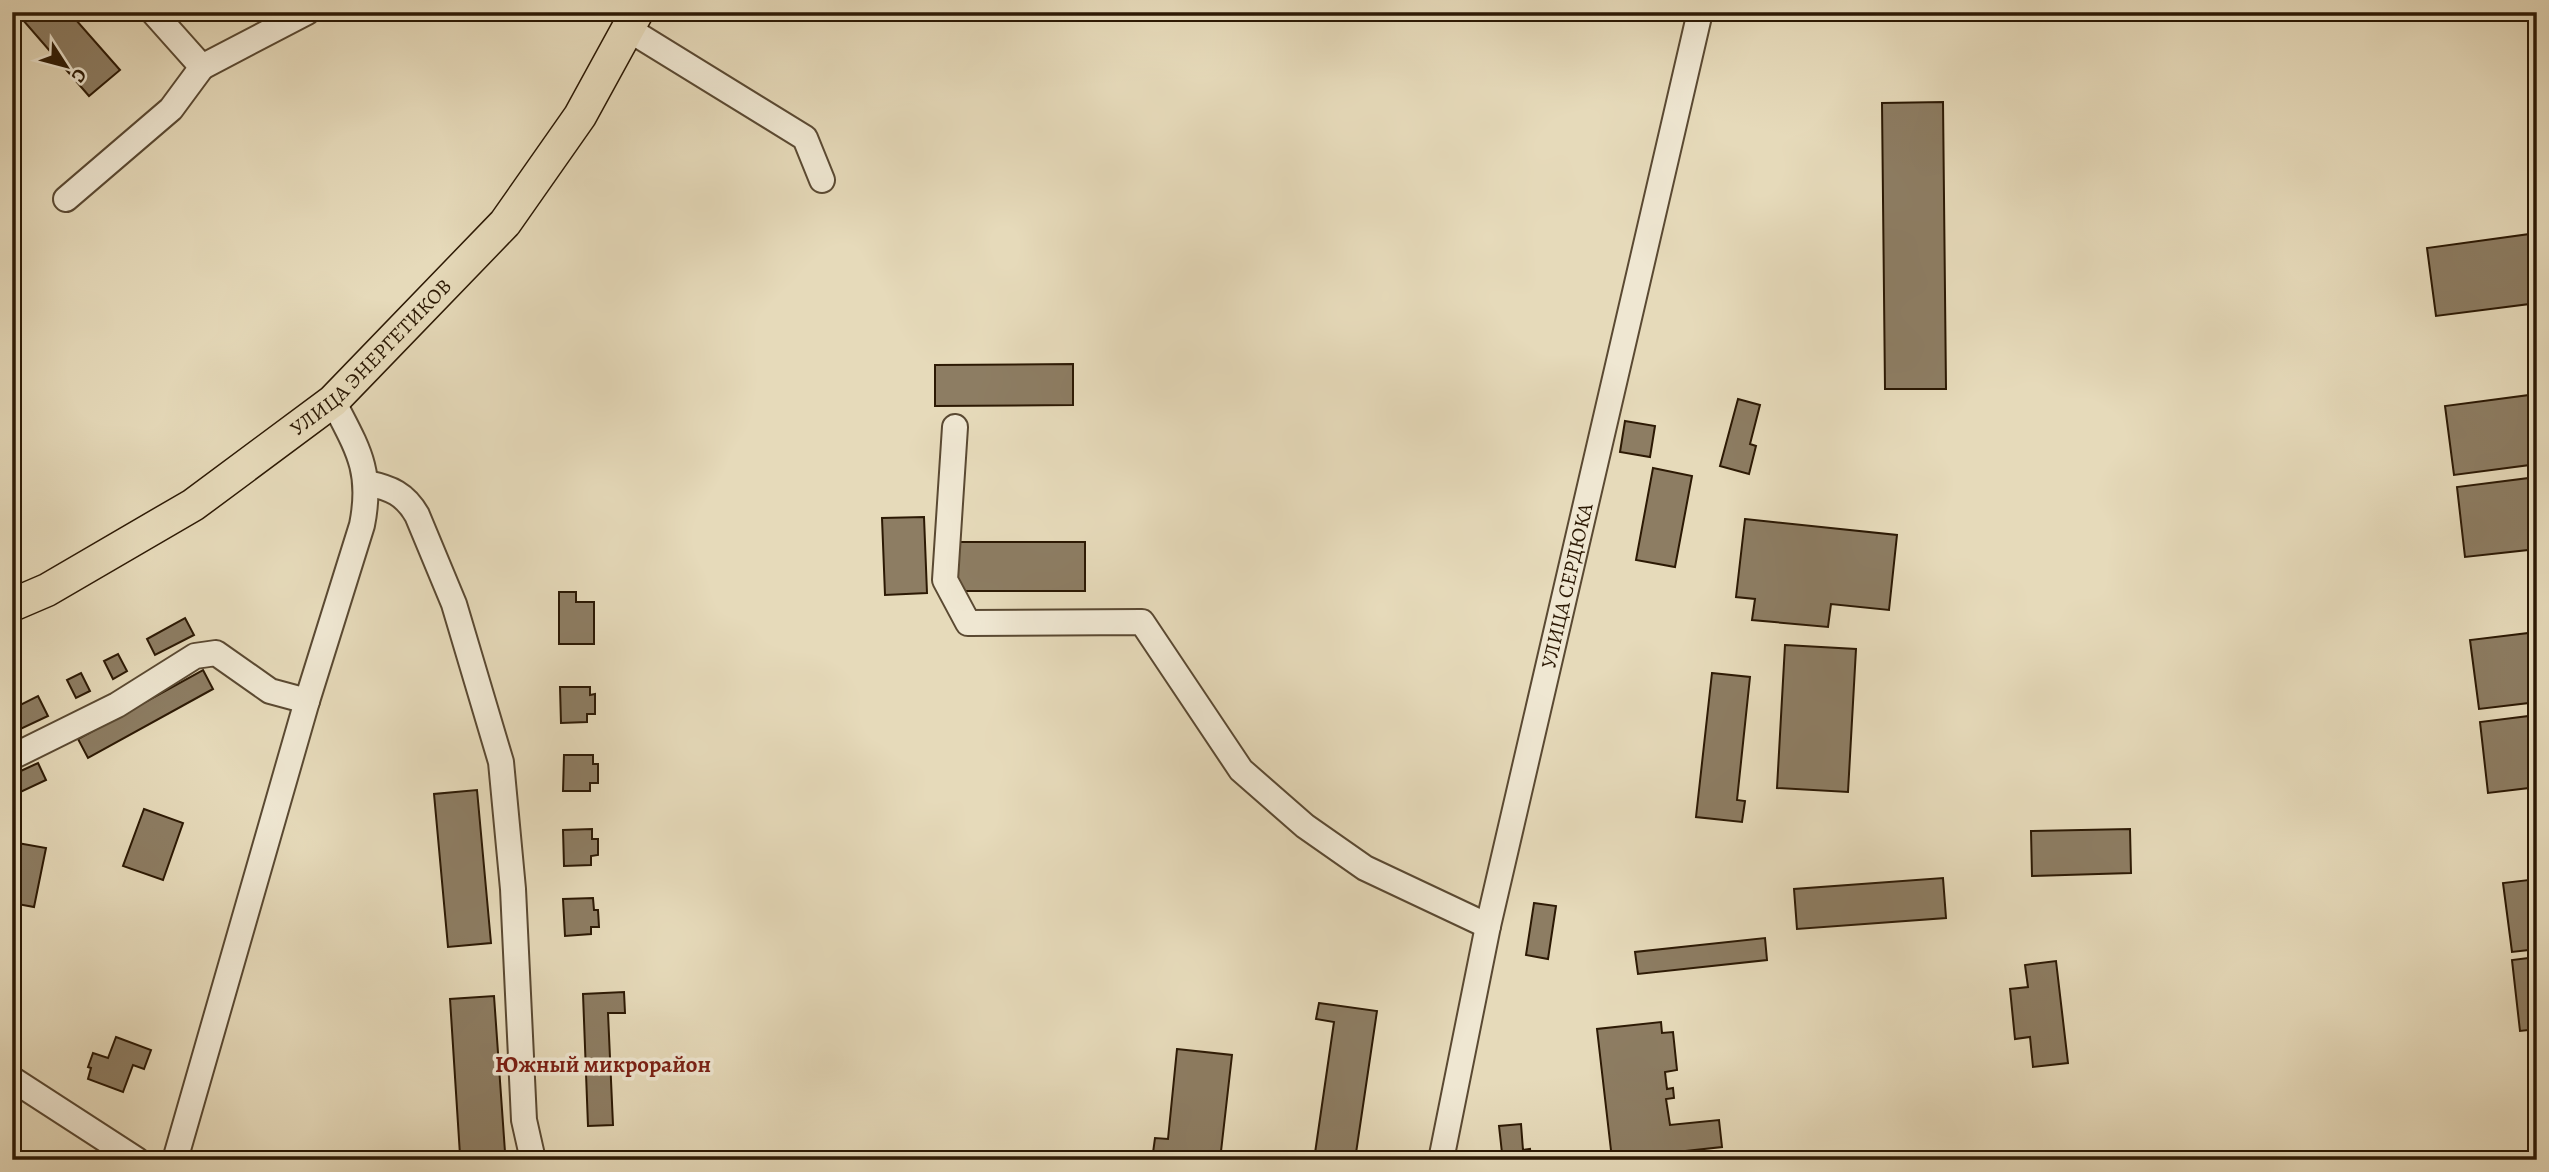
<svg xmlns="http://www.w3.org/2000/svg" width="2549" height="1172" font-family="Alegreya,serif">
<rect width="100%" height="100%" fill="#e6daba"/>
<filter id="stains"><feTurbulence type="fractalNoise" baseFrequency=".00286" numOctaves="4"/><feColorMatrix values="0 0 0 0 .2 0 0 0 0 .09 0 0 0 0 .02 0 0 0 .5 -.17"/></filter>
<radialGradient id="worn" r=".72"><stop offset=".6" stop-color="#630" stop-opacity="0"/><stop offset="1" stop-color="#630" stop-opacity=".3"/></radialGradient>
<g fill="#8d7d63" stroke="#2c1904" stroke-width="2">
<polygon points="16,12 69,12 120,70 89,96"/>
<polygon points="1943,102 1946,389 1885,389 1882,103"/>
<polygon points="2537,233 2537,303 2436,316 2427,248"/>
<polygon points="1073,364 1073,405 935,406 935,365"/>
<polygon points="2537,394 2537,464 2454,475 2445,406"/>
<polygon points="1738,399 1760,405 1750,444 1756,446 1749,474 1720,466"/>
<polygon points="1625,421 1655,426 1650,457 1620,452"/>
<polygon points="1653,468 1692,476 1675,567 1636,560"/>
<polygon points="2537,477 2537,549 2465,557 2457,487"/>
<polygon points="924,517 927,593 885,595 882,518"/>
<polygon points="1745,519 1897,535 1889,610 1831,604 1828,627 1752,620 1755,599 1736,597"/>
<rect x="957" y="542" width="128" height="49"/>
<polygon points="559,592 576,592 576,602 594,602 594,644 559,644"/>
<polygon points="185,618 194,635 155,655 147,639"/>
<polygon points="2537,632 2537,702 2479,709 2470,640"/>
<polygon points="1785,645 1856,649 1848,792 1777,788"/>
<polygon points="118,654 127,671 113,679 104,661"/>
<polygon points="203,670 213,689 88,758 78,739"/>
<polygon points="81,673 90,691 76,698 67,680"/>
<polygon points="1712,673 1750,677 1737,800 1745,801 1742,822 1696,817"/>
<polygon points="560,687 590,687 590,695 595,694 595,714 587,714 587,722 561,723"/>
<polygon points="38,696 48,716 12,733 12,709"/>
<polygon points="2537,715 2537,787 2488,793 2480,722"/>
<polygon points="564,755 593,755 593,764 598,764 598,783 590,783 590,791 563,791"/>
<polygon points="38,763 46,780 12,796 12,775"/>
<polygon points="477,790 491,943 448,947 434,794"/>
<polygon points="144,809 183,823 163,880 123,866"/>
<polygon points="592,829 592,839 598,839 598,855 591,856 591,865 564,866 563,830"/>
<polygon points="2130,829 2131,873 2032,876 2031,831"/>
<polygon points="12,842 46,848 34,907 12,903"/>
<polygon points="1943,878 1946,918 1797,929 1794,889"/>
<polygon points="2537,879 2537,949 2512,952 2503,883"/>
<polygon points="593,898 594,910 598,910 599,927 591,927 591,934 565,936 563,899"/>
<polygon points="1534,903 1556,906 1548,959 1526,955"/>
<polygon points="1765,938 1767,960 1638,974 1635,952"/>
<polygon points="2537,957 2537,1029 2520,1031 2512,960"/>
<polygon points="2056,961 2068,1063 2033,1067 2030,1037 2015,1039 2010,989 2028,987 2025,965"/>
<polygon points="624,992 625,1013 608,1013 613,1125 588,1126 583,994"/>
<polygon points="494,996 505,1152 460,1155 450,999"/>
<polygon points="1319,1003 1377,1011 1355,1160 1314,1160 1334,1022 1316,1019"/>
<polygon points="1661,1022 1662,1033 1673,1032 1677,1070 1665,1072 1667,1089 1673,1088 1674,1098 1666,1099 1670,1125 1719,1120 1722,1147 1612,1159 1597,1029"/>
<polygon points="116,1037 151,1050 144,1069 133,1065 123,1092 88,1079 91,1068 88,1067 93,1053 108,1058"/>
<polygon points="1177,1049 1232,1055 1220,1160 1152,1160 1155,1138 1168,1139"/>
<polygon points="2537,1121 2537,1160 2536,1160 2533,1122"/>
<polygon points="1521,1124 1523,1150 1530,1149 1531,1160 1492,1160 1492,1154 1502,1153 1499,1126"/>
</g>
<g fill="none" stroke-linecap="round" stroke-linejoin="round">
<defs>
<g id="minor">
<polyline points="153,12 202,67 307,12"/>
<polyline points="628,29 805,138 822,180"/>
<polyline points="66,199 171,109 202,67"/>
<polyline points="955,427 945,580 968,623 1142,622 1241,770 1305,826 1365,868 1488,926"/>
<path d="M367,483C391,488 405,494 417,515L454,604L501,762L513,889L524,1120L533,1160"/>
<polyline points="12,757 117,705 195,656 216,653 270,691 307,701"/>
<polyline points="12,1079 137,1160"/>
<path d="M175,1160L307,701L362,525C373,470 357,448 333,401"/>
<path id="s1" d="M1441,1160L1488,926L1700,12"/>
</g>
<g id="major">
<path id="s2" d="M12,605L47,590L193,505L333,401L505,223L580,116L637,12"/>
</g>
</defs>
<use href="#minor" stroke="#5a4932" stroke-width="28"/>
<use href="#major" stroke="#2c1904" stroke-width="35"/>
<use href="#minor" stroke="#efe7d2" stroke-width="24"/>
<use href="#major" stroke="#e6daba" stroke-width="32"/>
</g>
<g text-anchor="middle" stroke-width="7" stroke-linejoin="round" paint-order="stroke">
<g font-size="21" fill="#2c1904" stroke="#efe7d2">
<text dy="7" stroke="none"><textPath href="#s2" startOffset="439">УЛИЦА ЭНЕРГЕТИКОВ</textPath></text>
<text dy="7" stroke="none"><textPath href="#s1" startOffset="588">УЛИЦА СЕРДЮКА</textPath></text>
</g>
<g font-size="23" font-weight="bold" fill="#7a1f14" stroke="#efe7d2">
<text x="603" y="1072">Южный микрорайон</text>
</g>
</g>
<rect width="2549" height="1172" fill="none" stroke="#e6daba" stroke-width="42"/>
<rect x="14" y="14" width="2521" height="1144" fill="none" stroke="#2c1904" stroke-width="3.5"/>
<rect x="21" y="21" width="2507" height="1130" fill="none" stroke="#2c1904" stroke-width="2"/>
<g transform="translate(66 66) rotate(126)" stroke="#efe7d2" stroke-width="5" paint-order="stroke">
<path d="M0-5L12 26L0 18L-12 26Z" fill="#2c1904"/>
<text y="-10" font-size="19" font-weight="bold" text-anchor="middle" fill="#2c1904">С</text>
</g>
<rect width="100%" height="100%" filter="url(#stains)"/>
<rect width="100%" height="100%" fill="url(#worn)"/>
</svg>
